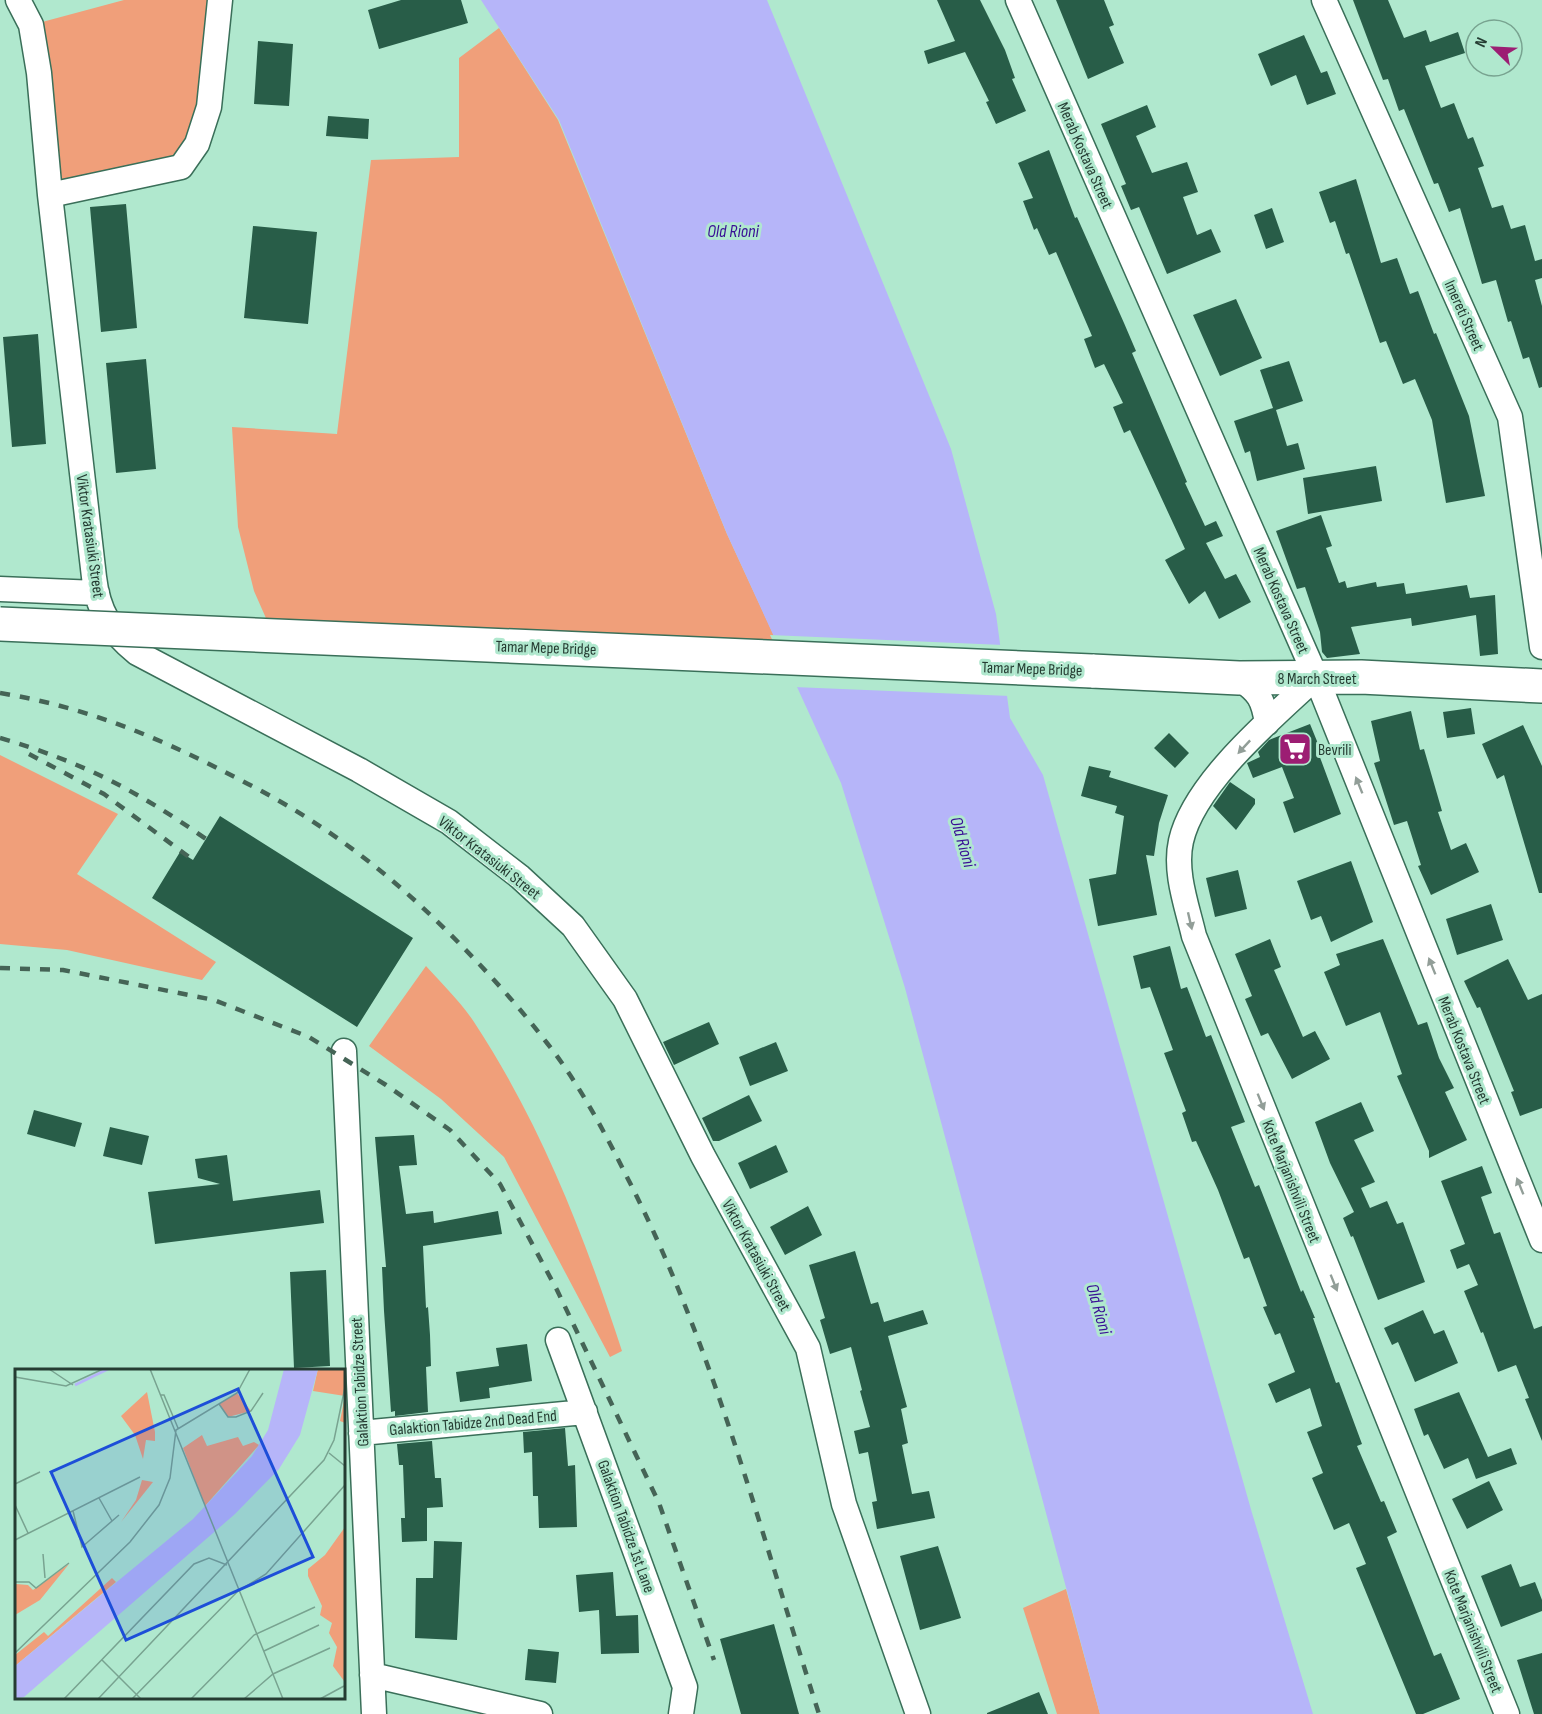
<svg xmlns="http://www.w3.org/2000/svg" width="1542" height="1714" font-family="'Sofia Sans Condensed',sans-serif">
<rect width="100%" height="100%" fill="#b0e8ce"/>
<!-- green -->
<path fill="#f09f7a" d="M124,0H220L209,107L181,167L50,195L31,25Z
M499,28L558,120L727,534L782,653L269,625L254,591L238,527L232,427L337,434L371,160L459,157V58Z
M0,755L118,814L77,874L216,962L202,980L67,950L0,944Z
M426,966C442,984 461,1002 474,1022C541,1124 584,1235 622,1351L610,1357L504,1157L441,1099L369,1046Z
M1066,1589L1100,1714H1057L1023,1608Z"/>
<!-- water -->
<path fill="#b6b5f9" d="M481,0H767L951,449L996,614L1010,718L1043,775L1252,1513L1313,1714H1100L905,988L841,783L727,534L559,120Z"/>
<!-- pier -->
<path fill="#b0e8ce" d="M770,635L1003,645L1010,696L794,687Z"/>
<!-- building -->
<path fill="#285d48" d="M401,0H461L468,23L379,49L368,10Z
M937,0H980L1005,50L1015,78L1012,79L1026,111L996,124L986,102L989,101L965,52L928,64L924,51L955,41Z
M1056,0H1104L1114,25L1109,27L1124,63L1088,79Z
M1353,0H1388L1404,38L1426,30L1430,42L1458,32L1465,53L1425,66L1441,108L1454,103L1468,139L1473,137L1484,166L1478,168L1492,208L1503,205L1511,229L1525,225L1535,261L1542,259V278L1535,280L1542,306V387L1539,388L1529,357L1523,359L1511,321L1508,322L1496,280L1482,284L1460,208L1449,212L1438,183L1434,184L1404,109L1399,111L1388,79L1383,80Z
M1304,35L1321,73L1327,71L1336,94L1307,105L1296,75L1271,86L1258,54Z
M258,41L293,44L289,106L254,104Z
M1147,105L1156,127L1136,136L1152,173L1187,162L1198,192L1183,197L1197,235L1211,229L1221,252L1167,274L1139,207L1131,210L1121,186L1126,184L1101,124Z
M328,116L369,119L368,139L326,136Z
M1049,150L1075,218L1077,217L1124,323L1136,351L1132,353L1187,482L1185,483L1205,526L1216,521L1223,536L1206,543L1225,579L1236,574L1251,602L1219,619L1205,591L1189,604L1165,560L1185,549L1130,430L1124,433L1113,407L1123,403L1104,364L1095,368L1084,339L1092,336L1056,252L1049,255L1037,228L1034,230L1023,201L1033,198L1018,163Z
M1356,179L1381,263L1397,258L1410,294L1418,291L1434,334L1436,333L1469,416L1485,496L1446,503L1432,420L1415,379L1403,384L1386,341L1380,343L1349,253L1346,254L1335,221L1330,223L1319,192Z
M126,204L137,328L101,332L90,207Z
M1272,208L1284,242L1266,249L1254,215Z
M253,226L317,232L308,324L244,318Z
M1236,299L1262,358L1220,376L1193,315Z
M38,334L46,444L12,447L3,337Z
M146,359L156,469L116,473L106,363Z
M1289,361L1303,401L1276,410L1287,446L1298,443L1305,469L1257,481L1250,451L1245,453L1234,421L1273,408L1260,370Z
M1376,466L1382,501L1308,514L1303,478Z
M1321,515L1332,546L1326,548L1339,583L1345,581L1347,588L1376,582L1377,587L1404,583L1406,594L1467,585L1470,598L1495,595L1498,654L1480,656L1476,615L1412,626L1411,618L1351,627L1360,654L1327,658L1322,652L1320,632L1305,587L1297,589L1276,531Z
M1471,708L1475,734L1447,738L1443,712Z
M1411,711L1420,750L1424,749L1442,811L1438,812L1451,850L1466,843L1479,872L1431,895L1418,866L1421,865L1407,821L1394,825L1374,763L1380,761L1371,721Z
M1310,724L1321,751L1318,752L1341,814L1294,833L1283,802L1294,798L1282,767L1253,778L1247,763L1260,757L1258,752L1269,740Z
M1523,725L1542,766V893H1539L1504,775L1497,779L1482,744Z
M1169,733L1189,753L1175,768L1154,748Z
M1089,766L1111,771L1109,777L1168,795L1159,823L1154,856L1146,855L1157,915L1098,926L1089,879L1116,874L1124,816L1115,813L1117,806L1081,796Z
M1230,782L1255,799V804L1236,830L1213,806Z
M220,816L413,938L357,1027L152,898L180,852L193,860Z
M1351,861L1373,922L1331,942L1321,916L1311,920L1297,881Z
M1238,870L1247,909L1215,917L1206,878Z
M1491,904L1503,940L1457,955L1446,919Z
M1270,939L1281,967L1274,970L1303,1037L1315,1031L1330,1059L1292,1079L1268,1033L1261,1036L1245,999L1252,996L1235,954Z
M1383,939L1418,1025L1427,1022L1439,1058L1454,1088L1445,1092L1467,1140L1429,1158V1151L1397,1076L1402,1074L1380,1012L1346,1026L1324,972L1340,965L1336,954Z
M1170,946L1181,989L1187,987L1206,1037L1211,1035L1245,1122L1231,1127L1255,1187L1259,1185L1301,1292L1303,1290L1315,1318H1313L1336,1383L1339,1382L1362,1444L1357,1446L1381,1502L1384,1501L1397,1532L1387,1537L1434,1656L1441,1653L1460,1699L1423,1714H1416L1356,1568L1366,1564L1349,1523L1334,1530L1312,1478L1323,1473L1307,1432L1322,1426L1310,1388L1276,1403L1268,1384L1295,1372L1280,1333L1275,1335L1263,1307L1267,1306L1249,1257L1244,1259L1218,1190L1196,1141L1192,1142L1182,1113L1186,1111L1164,1053L1173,1050L1150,987L1141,989L1133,956Z
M1508,959L1528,1000L1542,994V1108L1520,1116L1511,1092L1514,1091L1480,1007L1477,1008L1464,981Z
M709,1022L719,1044L674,1065L663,1042Z
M776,1042L788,1071L750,1086L739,1057Z
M749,1095L762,1121L719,1141H713L702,1118Z
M1361,1102L1374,1131L1354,1140L1375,1182L1361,1188L1370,1208L1387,1201L1397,1224L1403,1222L1425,1282L1378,1300L1353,1236L1351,1237L1343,1218L1354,1212L1330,1163L1315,1122Z
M34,1110L82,1123L75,1147L27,1134Z
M110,1127L149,1136L142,1165L103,1156Z
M414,1135L417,1165L399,1166L406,1214L433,1211L434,1223L498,1211L502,1234L423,1246L426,1308L428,1307L430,1335L431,1366L426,1367L428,1412L395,1416V1411L391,1412L384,1311L382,1267H386L375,1137Z
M776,1145L788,1172L750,1189L738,1163Z
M227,1155L233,1201L320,1190L324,1223L155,1244L148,1192L220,1184L198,1178L195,1159Z
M1482,1166L1492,1193L1481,1197L1494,1234L1500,1232L1534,1329L1542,1326V1441L1525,1399L1529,1398L1516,1365L1498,1372L1483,1332L1481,1333L1464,1291L1478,1285L1469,1264L1457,1269L1450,1250L1465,1244L1441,1181Z
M808,1206L822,1235L785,1255L770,1227Z
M855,1251L871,1304L878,1302L884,1322L923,1310L928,1324L888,1336L907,1407L901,1409L908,1443L902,1445L912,1494L929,1491L935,1518L877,1529L872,1502L877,1501L868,1452L859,1454L854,1431L870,1427L860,1391L862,1390L851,1347L830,1354L820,1320L825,1318L809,1265Z
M326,1270L330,1366L294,1368L290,1272Z
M1423,1310L1434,1334L1444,1330L1458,1363L1415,1382L1398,1342L1392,1345L1384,1328Z
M527,1344L532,1381L489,1388L490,1398L460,1402L456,1372L499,1366L496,1348Z
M1459,1392L1488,1457L1511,1448L1517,1464L1476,1479L1468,1458L1444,1469L1428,1434L1424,1436L1414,1409Z
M565,1428L568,1466L575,1465L577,1527L539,1528L538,1496H533L532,1452L524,1453L523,1432Z
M432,1441L435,1478H441L443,1507L427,1508V1541L402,1542L401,1518H405L403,1465H399L397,1444Z
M1489,1481L1503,1510L1467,1529L1452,1499Z
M434,1541L462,1542L457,1640L415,1638L416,1578H433Z
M938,1546L961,1618L920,1630L900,1556Z
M1511,1564L1520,1587L1535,1582L1542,1600V1611L1501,1627L1481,1576Z
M613,1572L616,1616L638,1615L639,1653L601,1654L599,1610L579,1612L576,1575Z
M774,1624L799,1714H741L720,1639Z
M528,1649L559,1652L556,1683L525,1680Z
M1542,1653V1714H1534L1517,1660Z
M1039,1692L1048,1714H987V1713Z"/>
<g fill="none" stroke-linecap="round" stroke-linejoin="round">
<!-- minor casing -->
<g stroke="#3a6f59" stroke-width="27">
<path id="minor" d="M18,0L31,25L39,73L50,195L94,577C98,612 111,632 137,653L359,770L449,822L520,877L573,926L625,999L703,1156L808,1348L844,1504L918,1714
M1018,0L1316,677L1542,1240
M1324,0L1510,417L1542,647
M50,195L181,167L197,144L209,107L220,0
M0,589L97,593
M1316,677C1273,717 1194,783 1181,841C1174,872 1187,906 1194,936L1507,1714
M1239,678C1259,693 1263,698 1267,723
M344,1051L374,1714
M558,1340L685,1687L681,1714
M361,1433L585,1412
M372,1675L540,1714"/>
</g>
<!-- highway casing -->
<g stroke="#3a6f59" stroke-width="36">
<path id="highway" d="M1092,671L1239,678L1361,677L1542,686"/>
</g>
<!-- minor -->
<use href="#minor" stroke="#fff" stroke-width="24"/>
<!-- highway -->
<use href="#highway" stroke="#fff" stroke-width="33"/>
<!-- rail -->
<path stroke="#456456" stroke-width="4.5" stroke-dasharray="10 10" stroke-linecap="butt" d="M0,693C92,708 167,741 248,784C324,823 389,873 449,933C484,968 517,1004 547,1043C580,1085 605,1133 629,1181C715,1350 761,1534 819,1714
M0,738C82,762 136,790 206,839
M29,754L104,794L193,860
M0,968L63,970L214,1000L309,1037L386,1085L450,1130L500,1184L557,1290L659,1503L714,1660"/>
<!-- highway-bridge casing -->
<g stroke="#3a6f59" stroke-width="36" stroke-linecap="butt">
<path id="highway-bridge" d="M0,624L1092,671"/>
</g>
<!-- highway-bridge -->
<use href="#highway-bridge" stroke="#fff" stroke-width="33"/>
</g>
<!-- one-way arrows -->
<defs><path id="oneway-solid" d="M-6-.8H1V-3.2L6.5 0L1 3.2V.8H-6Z" transform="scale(1.5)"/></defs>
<g fill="#929e98">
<use href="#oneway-solid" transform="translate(1244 747) rotate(133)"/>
<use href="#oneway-solid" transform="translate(1359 785) rotate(-112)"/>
<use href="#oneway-solid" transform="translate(1190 921) rotate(77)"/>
<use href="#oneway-solid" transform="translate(1432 966) rotate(-112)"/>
<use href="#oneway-solid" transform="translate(1261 1102) rotate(68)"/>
<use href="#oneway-solid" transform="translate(1520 1186) rotate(-112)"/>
<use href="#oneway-solid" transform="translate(1334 1283) rotate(68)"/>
</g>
<!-- icons -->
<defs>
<g id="supermarket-square" transform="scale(1.725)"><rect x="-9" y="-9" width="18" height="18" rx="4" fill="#9c1e73" stroke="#b0e8ce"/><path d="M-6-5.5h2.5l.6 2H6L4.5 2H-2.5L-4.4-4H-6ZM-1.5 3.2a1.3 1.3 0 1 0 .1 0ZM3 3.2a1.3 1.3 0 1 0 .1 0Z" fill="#fff"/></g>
</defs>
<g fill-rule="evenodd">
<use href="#supermarket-square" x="1295" y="749"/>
</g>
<g text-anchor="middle" stroke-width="6" stroke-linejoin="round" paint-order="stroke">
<!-- street labels -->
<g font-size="16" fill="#253c32" stroke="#b0e8ce">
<text transform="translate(1086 155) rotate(66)" y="6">Merab Kostava Street</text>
<text transform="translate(1465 315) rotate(66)" y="6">Imereti Street</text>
<text transform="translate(91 536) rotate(82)" y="6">Viktor Kratasiuki Street</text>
<text transform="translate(1282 600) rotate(66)" y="6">Merab Kostava Street</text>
<text transform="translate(546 647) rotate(2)" y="6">Tamar Mepe Bridge</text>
<text transform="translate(1032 668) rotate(2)" y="6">Tamar Mepe Bridge</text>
<text x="1317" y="684">8 March Street</text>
<text transform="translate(490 857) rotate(38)" y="6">Viktor Kratasiuki Street</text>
<text transform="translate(1465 1050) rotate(68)" y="6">Merab Kostava Street</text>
<text transform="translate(1292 1181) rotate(68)" y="6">Kote Marjanishvili Street</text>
<text transform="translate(757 1255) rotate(61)" y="6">Viktor Kratasiuki Street</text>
<text transform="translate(359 1382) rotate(-93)" y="6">Galaktion Tabidze Street</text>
<text transform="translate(473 1422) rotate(-5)" y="6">Galaktion Tabidze 2nd Dead End</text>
<text transform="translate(627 1526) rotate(70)" y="6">Galaktion Tabidze 1st Lane</text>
<text transform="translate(1474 1631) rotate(68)" y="6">Kote Marjanishvili Street</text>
</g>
<!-- poi labels -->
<g font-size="16" fill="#253c32" stroke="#b0e8ce" text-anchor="start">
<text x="1318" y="755">Bevrili</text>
</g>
<!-- water labels -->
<g font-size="18" font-style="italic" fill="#390f95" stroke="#b0e8ce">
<text x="733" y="237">Old Rioni</text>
<text transform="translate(963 842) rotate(74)" y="6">Old Rioni</text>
<text transform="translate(1099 1309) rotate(74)" y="6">Old Rioni</text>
</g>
</g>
<!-- overview -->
<g transform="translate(15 1369)">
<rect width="330" height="330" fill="#b0e8ce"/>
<path d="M303,0H330V54L325,52L330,27L298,22ZM132,23L140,63V72L131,71L128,90L120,66L106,47ZM222,24L236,42L213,48L204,35ZM187,66L192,77L223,68L228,77L239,73L244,76L190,137L168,79ZM127,111L138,113L106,153L121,131ZM330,158V312H329L318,297L322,278L314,264L317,254L305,246L307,237L293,207V200L310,186ZM54,195L25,231L0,246L1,215L13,216L18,221ZM97,209L101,213L0,297V286L29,263L33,267Z" fill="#f09f7a"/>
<path d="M269,0H303L285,66L264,100L220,145L9,328L0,330V297L178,150L237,87L253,61Z" fill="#b6b5f9"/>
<path fill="none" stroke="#b6b5f9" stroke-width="3" d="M60,16L93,0"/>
<path fill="none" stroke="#78a390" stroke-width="1.5" d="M34,0L58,16M135,0L268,330M0,8L51,17L88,0M145,26H149L163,59M204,35L213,48H221L236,42L248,24M314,84L330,97M0,115L25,103M84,129L97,152M0,136L13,164M58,142L67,178L104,146M0,171L125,108M28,185L30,209M0,213H14L21,219L54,194M249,282L304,256M0,284L115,173L144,136L155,109L161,61L222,24L235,0M87,291L126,330M49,330L179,195L194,189L212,196M83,330L309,91L319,71L330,18M117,330L223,222L251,205L330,116M176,330L239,266L300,238M229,330L258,305L315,279M305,330L329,317"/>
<path fill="#1d4ed8" fill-opacity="0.15" stroke="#1d4ed8" stroke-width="3" d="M223,20L298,188L111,271L36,103Z"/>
<rect width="330" height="330" fill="none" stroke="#253c32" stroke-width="3"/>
</g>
<!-- north arrow -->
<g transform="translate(1494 48) rotate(294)"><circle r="28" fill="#b0e8ce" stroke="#78a390" stroke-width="1.5"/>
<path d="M0-4.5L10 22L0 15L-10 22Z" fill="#9c1e73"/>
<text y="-9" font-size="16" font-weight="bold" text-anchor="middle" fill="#253c32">N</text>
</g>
</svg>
